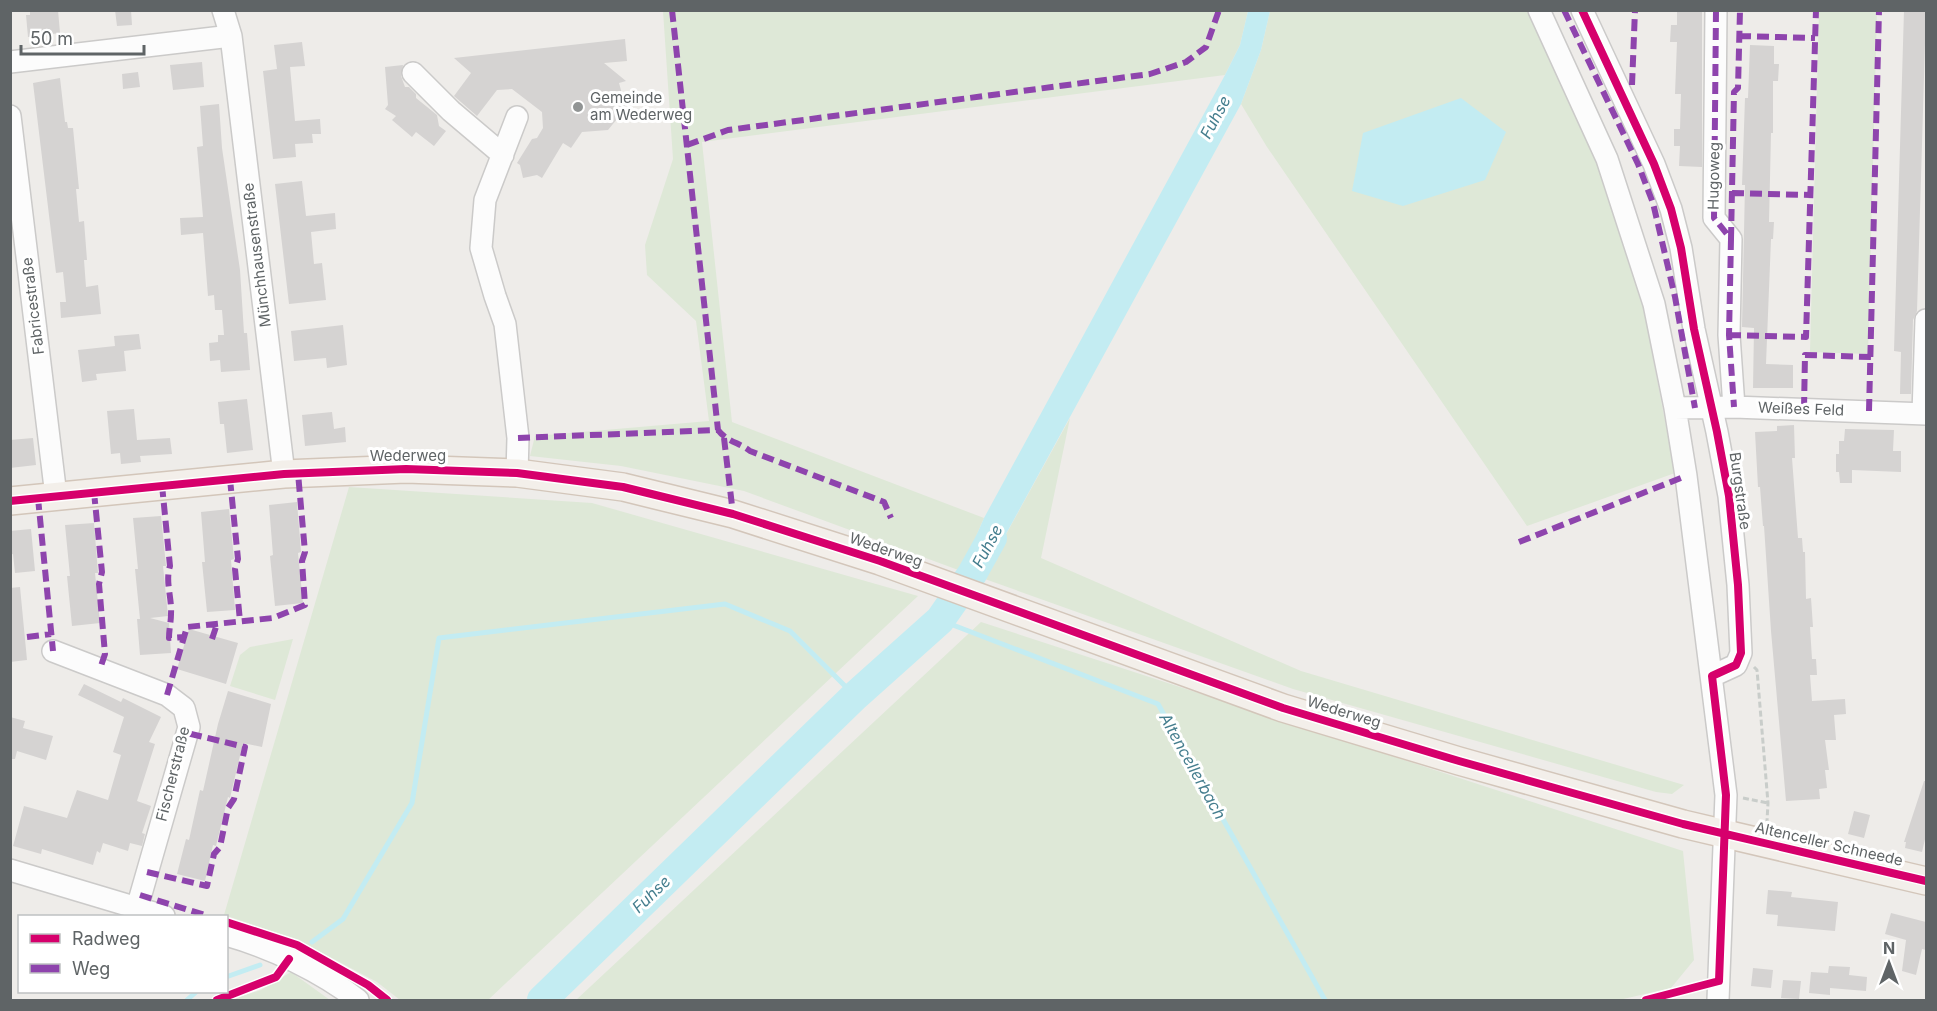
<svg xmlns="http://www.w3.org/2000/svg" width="1937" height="1011" font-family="Inter,sans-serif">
<rect width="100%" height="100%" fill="#eeece9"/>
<!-- green -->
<path fill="#dee8d7" d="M663,11H1248L1240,45L1225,75L702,142L732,422L984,518L961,571L744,491L621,466L530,456L535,436L709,421L696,321L647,275L645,245L673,159Z
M1270,11H1529L1597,164L1643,306L1675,473L1527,526L1267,147L1241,104L1261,50Z
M1819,11H1877L1868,354L1810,352Z
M1070,418L1041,558L1301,671L1684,785L1672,794L1656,792L1293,689L982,578Z
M349,487L592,503L918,596L488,1000H400L377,982L298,940L224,915Z
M981,622L1683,851L1694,960L1671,988L1619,1000H576Z
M293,639L275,700L230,686L240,655L250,647Z
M291,972L330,1000H229L261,990Z"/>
<!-- water -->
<path fill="#c3ecf2" d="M1248,11H1270L1261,50L1241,104L982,578L961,571L984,518L1225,75L1240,45Z
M1461,98L1506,132L1485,180L1403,206L1352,191L1363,133Z"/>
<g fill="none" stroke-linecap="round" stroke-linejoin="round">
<!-- stream -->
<path stroke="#c3ecf2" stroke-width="5" d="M940,620L1158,704L1325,1000
M312,942L343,919L412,803L439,638L725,604L790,631L855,696
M226,977L260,965
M187,1000L196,992"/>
<!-- river -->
<path stroke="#c3ecf2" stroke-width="30" d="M542,1000L855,696L940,620L972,574L992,538"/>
</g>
<!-- building -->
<path fill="#d5d3d2" d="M38,10H58L60,33L28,37L26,15H30V11Z
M115,10H131L132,25L117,26Z
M1677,10H1702V167L1679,166L1680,146H1674V129H1680L1681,94H1675L1677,42H1670L1671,25H1677Z
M1904,10H1926L1917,311L1913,320L1911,394H1900L1901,352L1894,351Z
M625,39L627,61L604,63L626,81L619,83L626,108L608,130L582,132L571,148L563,143L542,178L537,175L523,178L520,165L517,163L532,139L537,138L543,128L542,112L512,89L497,90L477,116L454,96L471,73L454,58Z
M302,42L305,66L290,67L295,121L320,119L321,134H312L313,143L295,144L296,157L273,159L263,71L277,69L274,45Z
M1750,45L1774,46V64H1779L1778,81H1773V133H1771L1769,222H1774L1773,239H1771L1766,364L1793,365V388H1753L1754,328L1742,327L1745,185H1742L1743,157L1745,98H1748Z
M202,62L204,87L173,90L170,65Z
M403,65L401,76L405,87H409L416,94V98L437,115L439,126L446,131L434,146L416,132L412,137L392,120L396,116L385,109L388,105L385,67Z
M138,72L140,87L123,89L122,74Z
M60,78L65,122H67L68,128H73L79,189H76L79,222L84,221L87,260H84L86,287L98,285L101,314L61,318L60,302H66L63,272L56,273L33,83Z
M219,104L222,148L240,270L244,333H247L250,370L221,372L220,360L210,361L209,343L218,342V335H224L222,310H215L214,295L208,296L203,233L181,235L180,218L203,217L197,147L203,146L200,106Z
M302,181L306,216L335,213L336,229L311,232L314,264L322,263L326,300L289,304L275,184Z
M343,325L347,365L327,368L326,358L294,361L291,331Z
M139,334L141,349L124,351L126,371L96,374L97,380L82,382L78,350L115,346L114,336Z
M247,399L253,450L227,453L224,424H220L218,402Z
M134,409L137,440L170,438L172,454L140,456L141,462L121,464L120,453L111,454L107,411Z
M332,412L334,429L345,427L346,442L305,446L302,415Z
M1794,425L1795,458H1792L1798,538H1802L1803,552H1805L1806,599L1811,598L1813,627H1810L1812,659H1816L1817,675H1810L1812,701L1845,699L1846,714L1834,715L1836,740H1825L1829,770H1825L1827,788L1819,789L1820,799L1786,801L1771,631L1764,526H1763L1760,487H1758L1755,432L1777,431V426Z
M1845,429L1894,430L1893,451H1901V472L1852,470V483H1840L1839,472H1836V454H1839V441H1844Z
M33,438L36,465L10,468V440Z
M297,502L301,552L298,553L303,603L275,606L270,556L273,555L269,505Z
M229,509L234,559L231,560L235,610L207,612L202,562H205L201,512Z
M161,516L166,566H163L168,616L150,618L169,623L171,653L140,655L137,619H140L135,569H138L133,518Z
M94,523L98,573H95L100,623L72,626L67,576H70L65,525Z
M31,529L35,571L15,573L13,554L10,555V531Z
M20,587L27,660L10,662V588Z
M189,629L238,643L226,684L177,669Z
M84,684L121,702L123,698L161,717L149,742L155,744L137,801L151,806L142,833L145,834L142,846L130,843L128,851L103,843L100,853L97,851L93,865L42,849L41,854L13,846L24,806L67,818L77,790L108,800L121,755L113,752L124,717L78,695Z
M228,691L271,704L262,747L243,743L230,798L228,797L216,846L213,845L205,881L177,874L186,839L189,840L200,790L203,791L218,724Z
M10,717L25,721L23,728L53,736L46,760L17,751L15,759H10Z
M1924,781H1926V835L1922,852L1905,848L1906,842H1904Z
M1854,811L1870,815L1864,838L1848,834Z
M1768,890L1792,892L1791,897L1838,902L1835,931L1777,926L1778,915L1766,914Z
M1891,913L1926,922V950L1922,949L1916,975L1902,971L1906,940L1885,934Z
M1829,966L1850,967L1849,975L1867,977L1866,991L1830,988V995L1809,993L1811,972L1828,973Z
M1753,968L1773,970L1771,988L1751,986Z
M1783,980L1801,981L1799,999L1781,998Z"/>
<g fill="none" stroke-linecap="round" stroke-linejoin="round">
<!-- minor casing -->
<g stroke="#cbcac9" stroke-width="24">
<path id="minor" d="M223,10L231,36
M1539,10L1607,159L1654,304L1675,408L1686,476L1726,795L1718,1000
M1582,10L1654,164L1671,209L1681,248L1694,329L1717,432L1729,496L1738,585L1741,653L1736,665L1712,676
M1716,10L1714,218L1731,239L1729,335L1734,407
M10,62L231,36L284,474
M413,73L451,111L503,155
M10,116L56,496
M1675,408L1734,407L1926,414
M1923,414L1926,320
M517,473L518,438L505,324L495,296L481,248L485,200L517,117
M53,651L167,695L184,708L189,727L137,908
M10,870L164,916
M226,935C272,948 320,971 358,1000"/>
</g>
<!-- major casing -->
<g stroke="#d3c6ba" stroke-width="30">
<path id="major" d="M10,501L284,474L406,469L517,473L623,487L733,514L880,561L1283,708L1459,761L1683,824L1926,881"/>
</g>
<!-- path -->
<path stroke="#c9cdca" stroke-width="3" stroke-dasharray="6 3" stroke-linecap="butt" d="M1754,667L1757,670L1768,803L1767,821
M1743,798L1768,803"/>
<!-- minor -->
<use href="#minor" stroke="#fcfcfc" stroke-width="21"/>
<!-- major -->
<use href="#major" stroke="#f3efea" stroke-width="27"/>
<!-- quiet -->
<path stroke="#8e44ad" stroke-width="6" stroke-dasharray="12 6" stroke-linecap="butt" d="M672,10L718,430
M1564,10L1638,164L1653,203L1675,297L1695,408
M1716,10L1714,218L1731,239L1729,335L1734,407
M1739,36L1815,38
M1632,85L1635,10
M687,145L728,130L1150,74L1186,62L1206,47L1219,10
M1732,193L1810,195
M1731,239L1734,92L1738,88L1740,10
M1729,335L1806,337L1816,10
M1804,409L1805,355L1871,357
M1869,411L1879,10
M518,438L718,430C726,441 740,443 750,451L884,502L891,518
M724,438L733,514
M230,479L238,559L235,569L240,621
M162,485L170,566C165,582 172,597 171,614C171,622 169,629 169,638L184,637
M94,492L102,572L99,584L105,654L100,669
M38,498L53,651
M1519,542L1686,476
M27,637L51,634
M212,639L217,624
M167,695L187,627L273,618L305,605L302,561L305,552L298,473
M147,872L207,886L214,854L220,847L228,808L234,799L245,747L187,733
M140,895L208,916"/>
<!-- cycleway casing -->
<g stroke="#fff" stroke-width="11">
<path id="cycleway" d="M1582,10L1654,164L1671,209L1681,248L1694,329L1717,432L1729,496L1738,585L1741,653L1736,665L1712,676L1726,795L1719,981L1646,1000
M10,501L284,474L406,469L517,473L623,487L733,514L880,561L1283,708L1459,761L1683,824L1926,881
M226,922L297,945L368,985L387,1000
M217,1000L276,977L289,959"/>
</g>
<!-- cycleway -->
<use href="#cycleway" stroke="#d6006c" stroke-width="8"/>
</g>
<!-- markers -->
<circle fill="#919494" stroke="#fff" stroke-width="2" cx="578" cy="107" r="6"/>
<g text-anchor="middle" stroke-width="6" stroke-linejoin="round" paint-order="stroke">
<!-- poi labels -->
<g font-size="15" fill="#5f6466" stroke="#fff" text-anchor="start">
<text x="590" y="103">Gemeinde<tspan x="590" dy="17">am Wederweg</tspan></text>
</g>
<!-- street labels -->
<g font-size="15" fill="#5f6466" stroke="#fff">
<text transform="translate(1714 176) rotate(-89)" y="5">Hugoweg</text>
<text transform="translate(257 255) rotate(-97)" y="5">Münchhausenstraße</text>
<text transform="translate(33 306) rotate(-97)" y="5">Fabricestraße</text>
<text transform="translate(1801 409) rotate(2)" y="5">Weißes Feld</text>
<text x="408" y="461">Wederweg</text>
<text transform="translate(1740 491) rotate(82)" y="5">Burgstraße</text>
<text transform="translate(886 550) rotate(19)" y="5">Wederweg</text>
<text transform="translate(1344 712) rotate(17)" y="5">Wederweg</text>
<text transform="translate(173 774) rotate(-76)" y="5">Fischerstraße</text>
<text transform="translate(1829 844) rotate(13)" y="5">Altenceller Schneede</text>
</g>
<!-- water labels -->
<g font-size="16" font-style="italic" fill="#457e8e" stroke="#fff">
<text transform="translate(1215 117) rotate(-62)" y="6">Fuhse</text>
<text transform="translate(987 546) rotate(-62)" y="6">Fuhse</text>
<text transform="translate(1193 766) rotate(61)" y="6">Altencellerbach</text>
<text transform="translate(651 894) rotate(-44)" y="6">Fuhse</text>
</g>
</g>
<!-- border -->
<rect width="1937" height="1011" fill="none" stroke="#5f6466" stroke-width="24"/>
<!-- legend -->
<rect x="18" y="915" width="210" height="78" fill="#ffffff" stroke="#bfc1c2" stroke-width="1.5"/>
<rect x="30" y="934" width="30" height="9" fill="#d6006c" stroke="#bfc1c2" stroke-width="1.5"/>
<text x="72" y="945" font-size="18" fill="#5f6466">Radweg</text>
<rect x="30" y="964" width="30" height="9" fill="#8e44ad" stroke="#bfc1c2" stroke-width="1.5"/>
<text x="72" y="975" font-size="18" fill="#5f6466">Weg</text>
<!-- north arrow -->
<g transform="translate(1889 963)" stroke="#ffffff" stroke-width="4.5" paint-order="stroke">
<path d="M0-4.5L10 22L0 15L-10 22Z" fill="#5f6466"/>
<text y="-9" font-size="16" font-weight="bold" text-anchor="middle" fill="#5f6466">N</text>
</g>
<!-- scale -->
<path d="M21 45v9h123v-9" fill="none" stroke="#5f6466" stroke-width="3"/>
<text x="30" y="45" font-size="18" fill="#5f6466" stroke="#ffffff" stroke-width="4.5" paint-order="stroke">50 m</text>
</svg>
